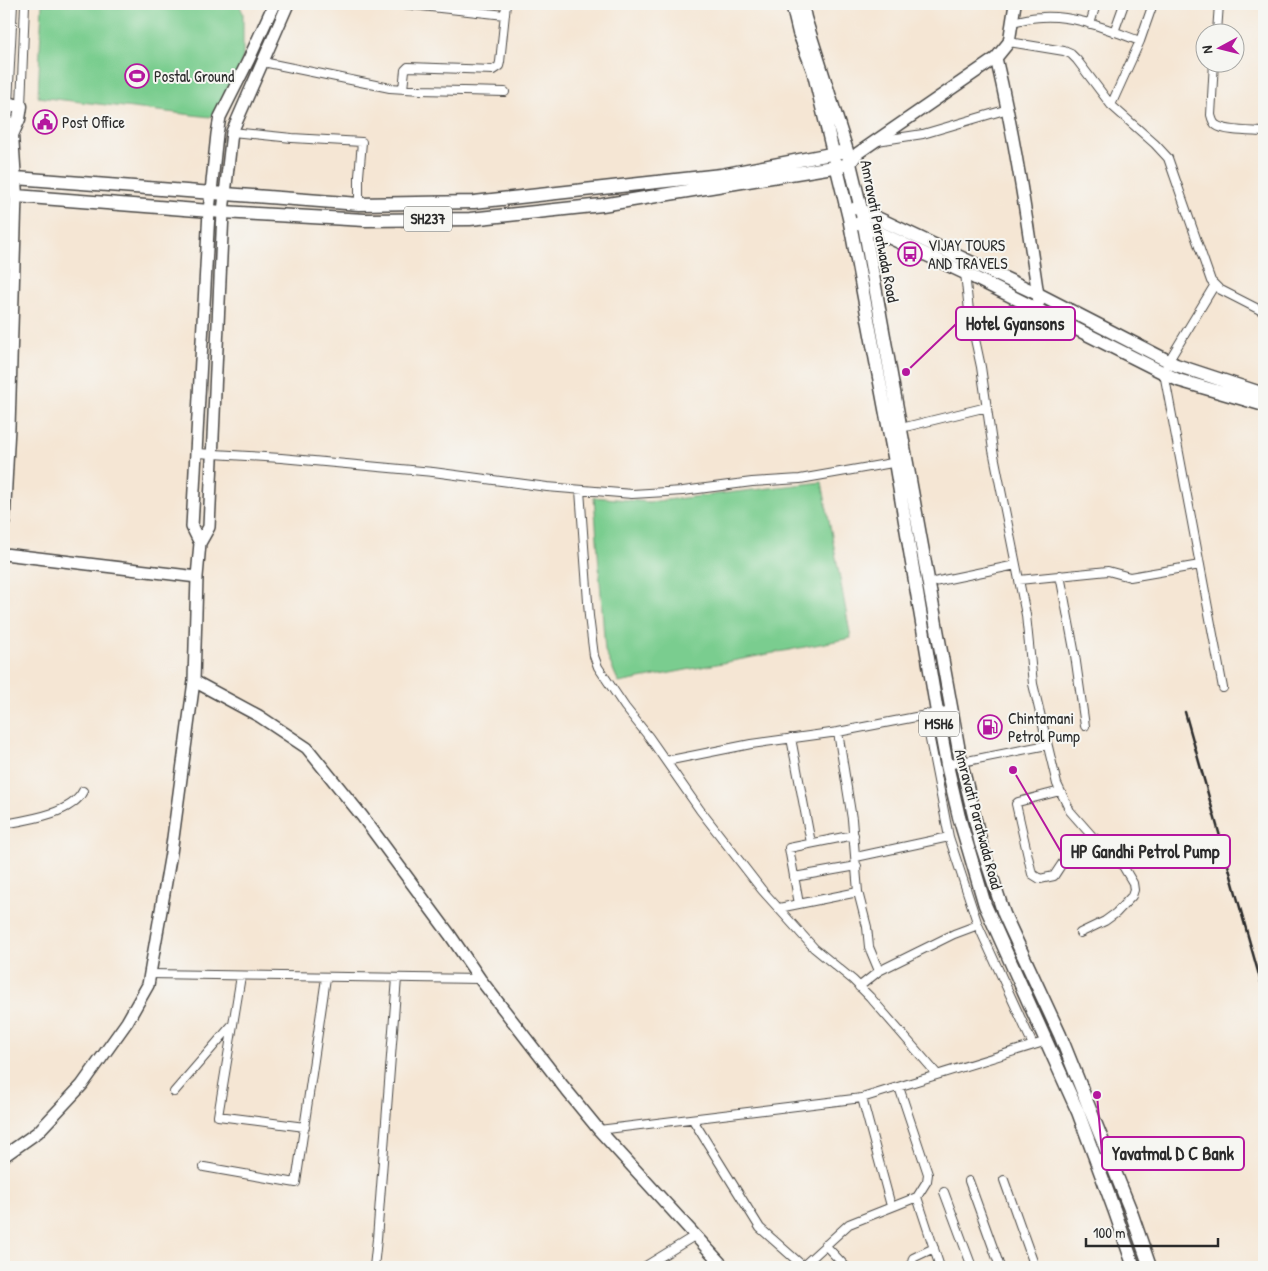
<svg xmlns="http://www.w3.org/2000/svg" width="1268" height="1271" font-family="'Patrick Hand',sans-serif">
<rect width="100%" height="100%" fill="#f6f6f2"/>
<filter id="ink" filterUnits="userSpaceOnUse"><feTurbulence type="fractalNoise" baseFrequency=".02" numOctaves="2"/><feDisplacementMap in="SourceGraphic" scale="10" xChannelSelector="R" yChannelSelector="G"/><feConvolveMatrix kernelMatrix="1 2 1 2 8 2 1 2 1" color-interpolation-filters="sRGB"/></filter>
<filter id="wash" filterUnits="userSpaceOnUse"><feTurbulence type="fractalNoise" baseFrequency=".0096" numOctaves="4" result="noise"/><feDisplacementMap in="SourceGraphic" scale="20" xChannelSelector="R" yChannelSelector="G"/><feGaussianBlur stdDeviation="1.12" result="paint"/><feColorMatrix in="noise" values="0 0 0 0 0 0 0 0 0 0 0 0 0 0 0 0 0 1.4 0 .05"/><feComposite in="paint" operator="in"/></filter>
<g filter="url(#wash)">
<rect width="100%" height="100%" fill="#f5e6d4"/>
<!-- green -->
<path fill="#7acd8f" stroke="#527c5d" d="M42,4H239L243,13V57L230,96L210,117L38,97Z
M822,482L851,638L619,683L605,651L594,497L649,502Z"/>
</g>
<g filter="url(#ink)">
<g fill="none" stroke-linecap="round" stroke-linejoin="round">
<!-- street casing -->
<g stroke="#494744" stroke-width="10">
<path id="street" d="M403,4L505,15
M1012,22C1022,20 1032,17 1042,17C1076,15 1109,30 1140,41
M1090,24L1096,4
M1114,32L1124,4
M1217,32L1219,4
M1009,42L1064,51L1071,54L1077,60L1111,105L1155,144L1168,158L1211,281L1219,289L1264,312
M263,62L390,88L421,90L505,92
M1214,62L1211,115C1212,119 1213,123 1216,125C1225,132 1253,131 1264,132
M403,89L405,70L408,67L493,70L499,66L500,62L506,4
M8,104L13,4
M1111,105L1140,41L1153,4
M21,106L25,4
M232,132L292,138L362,142L359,176V204
M877,141L923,134L1008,109
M965,273L969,311L981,367L993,450L1026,615L1033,684L1057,784L1070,811L1092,836L1108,848L1120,861L1133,883L1134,890L1132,896L1116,913L1105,921L1080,933
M1214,286L1168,362L1164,373L1223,688
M897,429L987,407
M197,453L281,458L433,472L547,487L632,494L683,491L752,482L800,479L898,462
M580,490L589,616L594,656L598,667L625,707L649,737L700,810L762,890L814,948L853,980L870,997L937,1074
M1060,575L1075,655L1085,726
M1019,580L1108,571L1130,577L1200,565
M929,583L1016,565
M925,714L949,837L978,925L1033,1045
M838,732L852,819L858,892L867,927L869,947L879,971
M791,738L811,843
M666,761L751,744L838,732L952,710
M947,765L1047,745
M1060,791L1018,802L1016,804L1032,874L1040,879L1054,876C1067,856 1070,849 1092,836
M4,824C27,820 72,814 83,791
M856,857L949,837
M794,877L857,866
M799,904L789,848L854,835
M779,908L858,892
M150,974L480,979
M241,976L218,1116L305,1127
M859,987L879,971L954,934L978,925
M174,1092L231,1026
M862,1098L891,1206
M693,1120L760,1228L804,1267
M599,1130L862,1098L1047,1041
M204,1167L296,1183L326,978
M1004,1180L1035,1267
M969,1181L1000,1267
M944,1192L972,1267
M917,1197L940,1267
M825,1245L846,1267
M374,1267L377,1239L397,978
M644,1267L696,1235
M802,1267L849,1224L917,1197L927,1181L928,1174L899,1087
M911,1267L913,1258L934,1248"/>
</g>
<!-- secondary casing -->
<g stroke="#494744" stroke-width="14">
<path id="secondary" d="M288,4L232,132L223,212L209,527L200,543L197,577L194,681L259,716L307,748L362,816L450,935L480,979L563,1086L599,1130L724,1267
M996,58C1015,138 1027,220 1039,302
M850,164L858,153L996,58L1009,42L1015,4
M4,522L9,427L16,196
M200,543L192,527L209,211L217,134L220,117L249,59L274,4
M4,554L197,577
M4,1156L38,1132L82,1085L127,1022L148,985L171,853L194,681"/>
</g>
<!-- primary casing -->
<g stroke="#494744" stroke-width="15">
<path id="primary" d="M792,4L799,33L813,70L849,218L895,462L937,712L947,765L959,817L985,905L1078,1112L1115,1212L1134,1267
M802,4L805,18L847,151L861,209L961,762L981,844L1004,914L1060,1035L1130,1209L1150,1267
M4,103L21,106L19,119L12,135
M8,104L6,117L12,135L16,196L223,212L365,220L470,219L602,205L845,165
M16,178L359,204L474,202L721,175L841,152
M856,208L1038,294L1176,365L1264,394
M859,223L965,273L1178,380L1264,405"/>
</g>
<!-- street -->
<use href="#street" stroke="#fff" stroke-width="8"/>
<!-- secondary -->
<use href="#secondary" stroke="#fff" stroke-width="11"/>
<!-- primary -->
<use href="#primary" stroke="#fff" stroke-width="12"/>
<!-- rail -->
<path stroke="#2b2b2b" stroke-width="2.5" d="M1185,712L1264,993"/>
</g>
</g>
<!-- icons -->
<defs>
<g id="stadium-ring" transform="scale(1.25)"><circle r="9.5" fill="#f6f6f2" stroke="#b5179e" stroke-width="1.5"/><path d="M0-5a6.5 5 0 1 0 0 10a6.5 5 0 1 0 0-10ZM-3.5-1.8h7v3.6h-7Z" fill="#b5179e"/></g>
<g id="civic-ring" transform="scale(1.25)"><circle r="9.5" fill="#f6f6f2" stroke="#b5179e" stroke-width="1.5"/><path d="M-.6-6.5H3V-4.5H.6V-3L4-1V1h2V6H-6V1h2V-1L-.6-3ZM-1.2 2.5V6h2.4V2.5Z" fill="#b5179e"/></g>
<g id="bus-ring" transform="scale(1.25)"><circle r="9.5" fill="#f6f6f2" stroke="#b5179e" stroke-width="1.5"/><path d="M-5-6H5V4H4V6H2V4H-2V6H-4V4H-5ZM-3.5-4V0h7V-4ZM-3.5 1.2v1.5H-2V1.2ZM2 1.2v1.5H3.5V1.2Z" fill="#b5179e"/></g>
<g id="fuel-ring" transform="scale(1.25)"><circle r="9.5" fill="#f6f6f2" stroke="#b5179e" stroke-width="1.5"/><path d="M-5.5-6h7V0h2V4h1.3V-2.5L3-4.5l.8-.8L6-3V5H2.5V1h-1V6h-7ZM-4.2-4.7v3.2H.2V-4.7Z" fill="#b5179e"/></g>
</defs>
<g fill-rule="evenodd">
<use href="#stadium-ring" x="137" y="76"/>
<use href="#civic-ring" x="45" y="122"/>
<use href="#bus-ring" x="910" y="254"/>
<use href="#fuel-ring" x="990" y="727"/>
</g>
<g text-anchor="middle" stroke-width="4" stroke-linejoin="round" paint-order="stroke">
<!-- shield labels -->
<g fill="#f6f6f2" stroke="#686867" stroke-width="1">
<rect x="404" y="206.5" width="48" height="25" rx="4"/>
<rect x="919" y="711.5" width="40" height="25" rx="4"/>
</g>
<g font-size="15" font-weight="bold" fill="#2b2b2b">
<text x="428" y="224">SH237</text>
<text x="939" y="729">MSH6</text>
</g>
<!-- poi labels -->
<g font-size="16" fill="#2b2b2b" stroke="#f6f6f2" text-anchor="start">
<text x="154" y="82">Postal Ground</text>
<text x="62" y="128">Post Office</text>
<text x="928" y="251">VIJAY TOURS<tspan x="928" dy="18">AND TRAVELS</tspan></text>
<text x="1008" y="724">Chintamani<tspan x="1008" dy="18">Petrol Pump</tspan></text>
</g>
<!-- street labels -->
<g font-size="16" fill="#2b2b2b" stroke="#f6f6f2">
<text transform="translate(880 231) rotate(79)" y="6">Amravati Paratwada Road</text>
<text transform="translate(979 819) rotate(75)" y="6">Amravati Paratwada Road</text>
</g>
</g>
<!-- callouts -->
<path fill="none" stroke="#b5179e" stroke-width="2" d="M906 372L956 324M1013 770L1061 852M1097 1095L1102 1154"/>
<g fill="#b5179e" stroke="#f6f6f2" stroke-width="2">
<circle cx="906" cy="372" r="5"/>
<circle cx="1013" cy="770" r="5"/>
<circle cx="1097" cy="1095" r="5"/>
</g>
<g fill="#f6f6f2" stroke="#b5179e" stroke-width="2">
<rect x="956" y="307" width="119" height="33" rx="5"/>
<rect x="1061" y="835" width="169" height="33" rx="5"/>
<rect x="1102" y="1137" width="142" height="33" rx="5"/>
</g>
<g font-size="18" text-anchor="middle" font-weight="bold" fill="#2b2b2b">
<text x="1015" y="330">Hotel Gyansons</text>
<text x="1145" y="858">HP Gandhi Petrol Pump</text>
<text x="1173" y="1160">Yavatmal D C Bank</text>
</g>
<!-- margin -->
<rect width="1268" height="1271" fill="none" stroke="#f6f6f2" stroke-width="20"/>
<!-- north arrow -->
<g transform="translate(1220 48) rotate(263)"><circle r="24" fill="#f6f6f2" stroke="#a5a5a2"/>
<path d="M0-4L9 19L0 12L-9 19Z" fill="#b5179e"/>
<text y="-8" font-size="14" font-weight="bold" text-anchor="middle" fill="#2b2b2b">N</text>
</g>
<!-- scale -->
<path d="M1086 1238v8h132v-8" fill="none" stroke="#2b2b2b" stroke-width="2.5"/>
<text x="1093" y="1238" font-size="15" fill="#2b2b2b" stroke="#f6f6f2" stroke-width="4" paint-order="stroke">100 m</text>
</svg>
